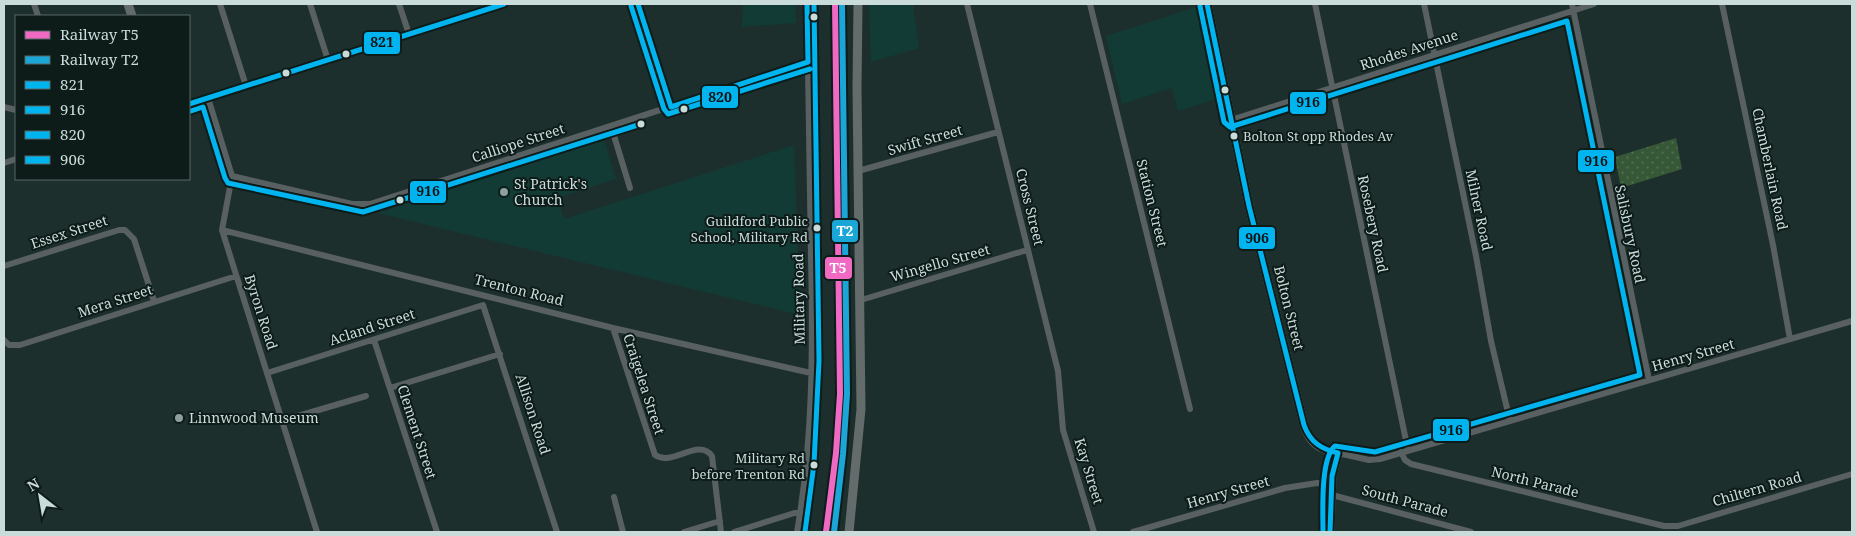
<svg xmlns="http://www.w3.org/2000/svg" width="1856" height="536" font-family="'Noto Serif',serif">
<defs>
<pattern id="grass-dots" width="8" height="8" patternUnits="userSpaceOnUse" patternTransform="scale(1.25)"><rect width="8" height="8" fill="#375837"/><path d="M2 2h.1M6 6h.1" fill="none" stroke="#536f53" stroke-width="1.8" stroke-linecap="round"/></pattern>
</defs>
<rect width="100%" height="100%" fill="#1d2f2c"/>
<!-- built -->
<path fill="#123b36" d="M743,4H795L796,23L742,27Z
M869,4H913L919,48L871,62Z
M1196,7L1198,9L1216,99L1178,111L1172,88L1122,104L1106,36Z
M604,140L616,179L558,198L564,219L794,145L800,315L378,213Z"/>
<!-- grass -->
<path fill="url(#grass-dots)" d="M1676,138L1682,169L1621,188L1615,157Z"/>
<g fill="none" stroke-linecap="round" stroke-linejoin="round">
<!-- street -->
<path stroke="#596061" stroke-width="6" d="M34,4L38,16
M220,4L246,86
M310,4L328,60
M399,4L409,34
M638,4L671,107
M967,4L1058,371L1063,430L1094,532
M1090,4L1190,409
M1315,4L1408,450
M1424,4L1476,256L1491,341L1510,421
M1572,4L1649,380
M1722,4L1773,245L1790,339
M208,98L232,176L222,230L317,532
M189,104L504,4
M4,107L16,110
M1231,120L1594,4
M611,126L630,188
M4,163L16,159
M858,171L998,132
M232,176L352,204H370L808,62
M222,230L613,328L811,373
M4,266L119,230H125L134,239L154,301
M861,300L1027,250
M483,305L557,532
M613,328L655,455C673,467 698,437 712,456L721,532
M4,340L9,345H20L236,276
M374,340L437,532
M267,373L483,305
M390,388L500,354
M281,421L366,396
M1401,452L1405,460L1411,464L1664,526H1678L1852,474
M1338,453L1369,460L1380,459L1852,321
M1332,495L1471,532
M614,497L623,532
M684,532L720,521
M734,532L801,511
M797,532C813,441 813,349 811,257C810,173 808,88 807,4
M1133,532L1285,488L1317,483L1332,485"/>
<!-- secondary -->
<path stroke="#636b6b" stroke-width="9" d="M128,4L132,16
M1207,4L1249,206L1304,425C1310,444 1320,449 1338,453L1332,476L1330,532
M849,532L861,409L857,88L858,4"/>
<!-- bus-1 casing -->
<g stroke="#0d1b19" stroke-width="9">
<path id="bus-1" d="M638,4L671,107
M807,4L808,62
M189,104L504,4
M671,107L808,62"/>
</g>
<!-- bus-2 casing -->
<g stroke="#0d1b19" stroke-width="9">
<path id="bus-2" d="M1200,6L1224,122L1230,127L1567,21L1640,375L1375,452L1335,446C1320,458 1323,513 1323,532
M191,111L203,107L225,178L228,183L363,212L641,124"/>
</g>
<!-- bus-3 casing -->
<g stroke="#0d1b19" stroke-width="9">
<path id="bus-3" d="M631,6L664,109L668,114L810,69
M805,532L814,464L819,361L814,4"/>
</g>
<!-- bus-4 casing -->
<g stroke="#0d1b19" stroke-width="9">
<path id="bus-4" d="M1207,4L1249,206L1304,425C1310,442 1321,449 1338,453
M1330,532L1332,476L1338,453"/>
</g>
<!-- bus-1 -->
<use href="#bus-1" stroke="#00b5ef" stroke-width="5"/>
<!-- bus-2 -->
<use href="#bus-2" stroke="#00b5ef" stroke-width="5"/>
<!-- bus-3 -->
<use href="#bus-3" stroke="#00b5ef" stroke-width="5"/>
<!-- bus-4 -->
<use href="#bus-4" stroke="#00b5ef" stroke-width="5"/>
<!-- rail-1 casing -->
<g stroke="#0d1b19" stroke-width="10">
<path id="rail-1" d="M826,532L836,453L840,394L835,4"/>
</g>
<!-- rail-2 casing -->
<g stroke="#0d1b19" stroke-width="10">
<path id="rail-2" d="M834,532L843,454L847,394L842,4"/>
</g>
<!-- rail-1 -->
<use href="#rail-1" stroke="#f069c3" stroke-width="6"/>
<!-- rail-2 -->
<use href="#rail-2" stroke="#1aa6d7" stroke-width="6"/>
</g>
<!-- markers -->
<g fill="#cadcd9" stroke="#0d1b19" stroke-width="2">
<circle cx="814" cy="17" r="4.5"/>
<circle cx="346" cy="54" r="4.5"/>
<circle cx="286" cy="73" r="4.5"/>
<circle cx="1225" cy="90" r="4.5"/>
<circle cx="684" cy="109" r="4.5"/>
<circle cx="641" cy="124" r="4.5"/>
<circle cx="1234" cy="136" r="4.5"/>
<circle cx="400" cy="200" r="4.5"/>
<circle cx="817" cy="228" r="4.5"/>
<circle cx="814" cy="465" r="4.5"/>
</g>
<g fill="#8d9f9c" stroke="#0d1b19" stroke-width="2">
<circle cx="504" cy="192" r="5"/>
<circle cx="179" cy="418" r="5"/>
</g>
<g text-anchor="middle" stroke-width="4" stroke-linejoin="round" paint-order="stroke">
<!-- bus labels -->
<g font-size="13" fill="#cadcd9" stroke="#0d1b19" text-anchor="end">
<text x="1243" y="141" text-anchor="start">Bolton St opp Rhodes Av</text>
<text x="808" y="226">Guildford Public<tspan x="808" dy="16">School, Military Rd</tspan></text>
<text x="805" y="463">Military Rd<tspan x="805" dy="16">before Trenton Rd</tspan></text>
</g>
<!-- street labels -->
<g font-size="14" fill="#cadcd9" stroke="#0d1b19">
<text transform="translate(1409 50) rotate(-18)" y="5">Rhodes Avenue</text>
<text transform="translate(925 140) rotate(-16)" y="5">Swift Street</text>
<text transform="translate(518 143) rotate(-18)" y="5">Calliope Street</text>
<text transform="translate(1770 169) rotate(78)" y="5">Chamberlain Road</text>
<text transform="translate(1152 203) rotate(76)" y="5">Station Street</text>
<text transform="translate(1030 207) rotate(76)" y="5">Cross Street</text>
<text transform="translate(1479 210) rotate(78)" y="5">Milner Road</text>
<text transform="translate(1373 224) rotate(78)" y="5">Rosebery Road</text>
<text transform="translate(69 232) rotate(-18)" y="5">Essex Street</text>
<text transform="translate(1630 234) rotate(78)" y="5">Salisbury Road</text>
<text transform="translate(940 263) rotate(-16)" y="5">Wingello Street</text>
<text transform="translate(519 290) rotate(14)" y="5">Trenton Road</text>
<text transform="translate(799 299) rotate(-91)" y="5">Military Road</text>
<text transform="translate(115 301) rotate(-18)" y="5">Mera Street</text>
<text transform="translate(1289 308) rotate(76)" y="5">Bolton Street</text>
<text transform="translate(261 312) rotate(72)" y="5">Byron Road</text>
<text transform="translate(372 327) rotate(-18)" y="5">Acland Street</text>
<text transform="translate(1693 355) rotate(-16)" y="5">Henry Street</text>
<text transform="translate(644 384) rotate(72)" y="5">Craigelea Street</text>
<text transform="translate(533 414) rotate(72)" y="5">Allison Road</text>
<text transform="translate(417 432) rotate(72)" y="5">Clement Street</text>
<text transform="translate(1089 471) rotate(73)" y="5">Kay Street</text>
<text transform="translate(1535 482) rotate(14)" y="5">North Parade</text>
<text transform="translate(1757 489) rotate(-16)" y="5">Chiltern Road</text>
<text transform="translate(1228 492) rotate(-16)" y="5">Henry Street</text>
<text transform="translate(1405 501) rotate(15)" y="5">South Parade</text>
</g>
<!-- poi labels -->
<g font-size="14" fill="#cadcd9" stroke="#0d1b19" text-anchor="start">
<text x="514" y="189">St Patrick's<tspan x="514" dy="16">Church</tspan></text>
<text x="189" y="423">Linnwood Museum</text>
</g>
</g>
<g stroke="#0d1b19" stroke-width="2">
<rect x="363" y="31" width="38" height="24" rx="5" fill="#00b5ef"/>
<rect x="701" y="85" width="38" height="24" rx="5" fill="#00b5ef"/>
<rect x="1289" y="91" width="38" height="24" rx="5" fill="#00b5ef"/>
<rect x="1577" y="149" width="38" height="24" rx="5" fill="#00b5ef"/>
<rect x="409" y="180" width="38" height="24" rx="5" fill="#00b5ef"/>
<rect x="831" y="219" width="28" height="24" rx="5" fill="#1aa6d7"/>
<rect x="1238" y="226" width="38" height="24" rx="5" fill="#00b5ef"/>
<rect x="824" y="256" width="29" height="24" rx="5" fill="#f069c3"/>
<rect x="1432" y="418" width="38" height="24" rx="5" fill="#00b5ef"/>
</g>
<g font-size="14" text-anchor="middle" font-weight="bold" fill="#fff">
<text x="845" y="236">T2</text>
<text x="838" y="273">T5</text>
</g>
<g font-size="14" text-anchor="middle" font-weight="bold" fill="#111">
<text x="382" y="47">821</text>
<text x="720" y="102">820</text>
<text x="1308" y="107">916</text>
<text x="1596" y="166">916</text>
<text x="428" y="196">916</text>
<text x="1257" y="243">906</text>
<text x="1451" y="435">916</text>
</g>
<!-- border -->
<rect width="1856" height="536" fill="none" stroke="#cadcd9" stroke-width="10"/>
<!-- legend -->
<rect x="15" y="15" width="175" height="165" fill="#0d1b19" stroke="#596866"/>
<rect x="25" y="31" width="25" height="8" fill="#f069c3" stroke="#596866"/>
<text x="60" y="40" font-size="15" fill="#cadcd9">Railway T5</text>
<rect x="25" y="56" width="25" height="8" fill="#1aa6d7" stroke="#596866"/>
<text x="60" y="65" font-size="15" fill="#cadcd9">Railway T2</text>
<rect x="25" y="81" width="25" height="8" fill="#00b5ef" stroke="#596866"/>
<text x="60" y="90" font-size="15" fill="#cadcd9">821</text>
<rect x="25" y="106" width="25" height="8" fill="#00b5ef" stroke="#596866"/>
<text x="60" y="115" font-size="15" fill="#cadcd9">916</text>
<rect x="25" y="131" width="25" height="8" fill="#00b5ef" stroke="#596866"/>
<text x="60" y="140" font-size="15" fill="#cadcd9">820</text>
<rect x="25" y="156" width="25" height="8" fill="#00b5ef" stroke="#596866"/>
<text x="60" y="165" font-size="15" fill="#cadcd9">906</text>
<!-- north arrow -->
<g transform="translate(40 496) rotate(329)" stroke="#0d1b19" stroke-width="4" paint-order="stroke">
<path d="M0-4L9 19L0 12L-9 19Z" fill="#cadcd9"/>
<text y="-8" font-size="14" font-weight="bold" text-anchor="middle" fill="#cadcd9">N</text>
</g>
</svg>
